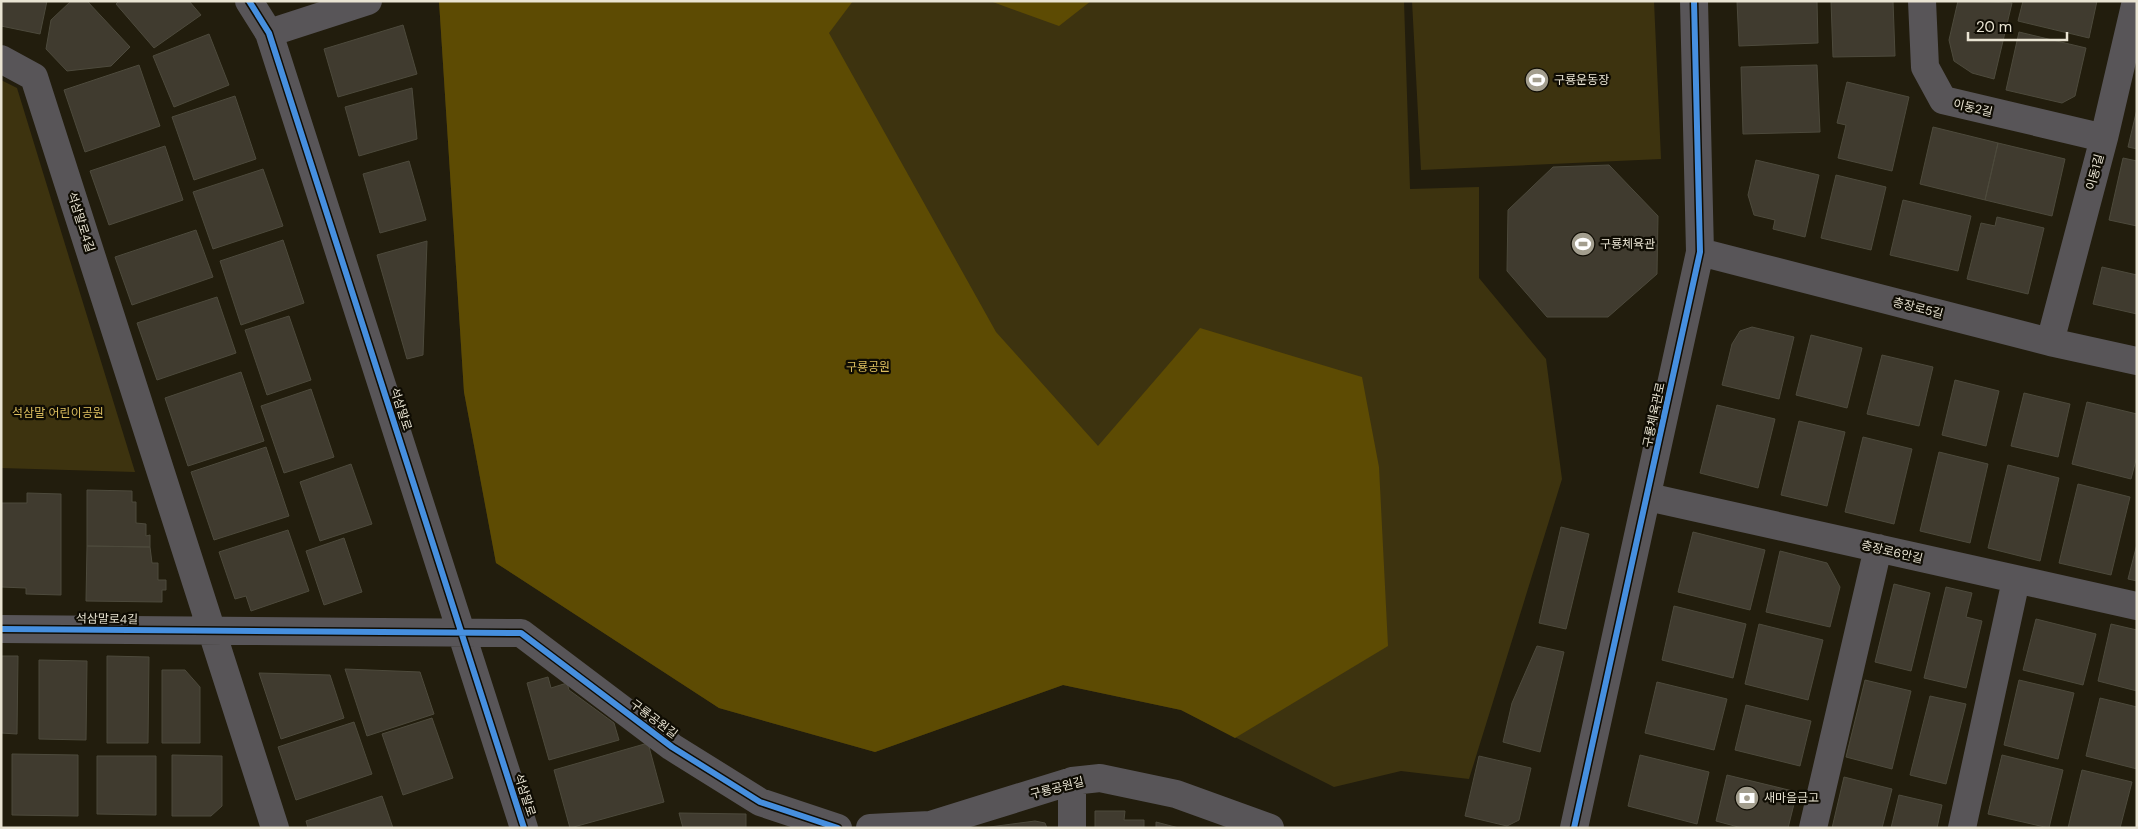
<svg xmlns="http://www.w3.org/2000/svg" width="2138" height="829" font-family="'DM Sans','Noto Sans KR',sans-serif">
<rect width="100%" height="100%" fill="#221d0d"/>
<!-- green -->
<path fill="#3d330f" d="M439,1H1404L1410,189L1479,187V278L1546,359L1562,479L1469,779L1401,771L1334,787L1181,710L1063,685L875,752L719,708L496,563L464,392Z
M1412,1H1654L1661,159L1421,170Z
M1,80L17,88L135,472L1,468Z"/>
<!-- forest -->
<path fill="#5d4b03" d="M439,1H853L829,33L996,332L1098,446L1200,328L1362,377L1379,467L1388,646L1235,738L1181,710L1063,685L875,752L719,708L496,563L464,392Z
M990,1H1091L1059,26Z"/>
<!-- building -->
<path fill="#403b2f" stroke="#4d4a3c" d="M1,1H47L40,34L1,26Z
M71,1H87L130,47L111,66L67,71L46,49L51,20Z
M119,1H189L201,15L154,48L116,4Z
M1737,1H1817L1818,43L1739,46Z
M1831,1H1893L1895,56L1833,57Z
M1958,1L2012,3L1994,79L1972,73L1954,61L1949,40Z
M2023,1H2097L2089,38L2018,21Z
M403,25L417,74L338,97L324,49Z
M2019,32L2086,48L2075,96L2062,103L2006,90Z
M209,34L229,85L174,107L153,56Z
M139,65L160,126L85,152L64,90Z
M1817,65L1820,132L1743,134L1741,67Z
M1847,82L1909,97L1892,171L1838,158L1846,125L1837,123Z
M412,88L417,139L359,156L345,107Z
M235,96L256,159L194,180L172,117Z
M2137,109V149L2128,147Z
M1933,127L1998,143L1985,200L1920,184Z
M1998,143L2065,159L2052,216L1985,200Z
M165,146L183,200L109,225L90,171Z
M2123,158L2137,161V226L2109,220Z
M1756,160L1819,175L1805,237L1773,229L1775,220L1754,215L1748,195Z
M409,161L426,220L380,233L363,174Z
M1609,165L1658,216L1657,274L1608,317H1547L1507,271L1508,210L1553,167Z
M263,169L283,226L213,249L193,192Z
M1836,175L1886,187L1871,250L1821,238Z
M1903,200L1971,216L1958,271L1890,255Z
M1997,217L2044,228L2028,294L1967,279L1981,223L1995,226Z
M196,230L213,277L132,305L115,257Z
M283,240L304,303L241,325L220,261Z
M427,241L423,355L407,359L377,255Z
M2102,267L2137,275V314L2093,304Z
M217,297L236,353L157,380L137,323Z
M289,316L311,380L267,395L245,330Z
M1752,327L1794,337L1779,399L1722,385L1732,344L1740,331Z
M1811,335L1862,348L1847,408L1796,395Z
M1882,355L1933,367L1919,426L1867,414Z
M241,372L264,441L188,466L165,398Z
M1955,380L1999,391L1986,446L1942,435Z
M311,389L334,457L284,473L261,406Z
M2024,393L2070,404L2058,457L2011,446Z
M2087,402L2137,414V456L2131,479L2072,464Z
M1717,405L1775,419L1758,488L1700,473Z
M1799,421L1845,432L1827,506L1781,495Z
M1863,437L1912,449L1894,524L1845,512Z
M266,447L289,516L214,540L191,472Z
M1939,452L1988,464L1970,543L1920,531Z
M351,464L372,524L320,541L300,482Z
M2008,465L2059,478L2040,561L1988,548Z
M2078,484L2130,497L2111,575L2059,563Z
M87,490L132,491V502H136V523L146,524V536L150,535V547L87,546Z
M27,493L61,494V595L26,594V588L1,587V503H27Z
M1561,527L1589,534L1566,629L1539,623Z
M288,530L309,591L251,611L246,596L235,599L219,552Z
M1693,532L1765,550L1750,610L1678,592Z
M344,538L362,592L324,605L306,551Z
M2137,544V581L2128,579Z
M87,546L150,547L152,563H158V580H166V590H162V602L86,601Z
M1780,551L1827,563L1840,587L1830,627L1766,612Z
M1894,584L1930,593L1911,671L1875,662Z
M1946,587L1972,593L1966,617L1982,621L1966,688L1924,678Z
M1674,606L1746,624L1733,678L1662,660Z
M2036,619L2096,634L2083,685L2023,670Z
M1759,624L1823,640L1808,700L1745,684Z
M2111,624L2137,630V691L2098,681Z
M1537,646L1564,652L1540,752L1503,742L1512,703Z
M1,656H18L17,734L1,733Z
M107,656L149,657L148,743H107Z
M39,660L87,661L86,740L39,739Z
M345,669L420,672L434,714L367,736Z
M162,670H185L200,687V743H162Z
M259,673L330,675L344,718L281,739Z
M548,677L551,688L567,683L569,690L614,723L619,740L549,760L527,683Z
M1865,680L1911,691L1892,769L1846,757Z
M2019,680L2074,693L2058,759L2004,745Z
M1657,682L1727,699L1714,750L1645,733Z
M1930,696L1966,704L1946,784L1910,775Z
M2100,698L2137,707V769L2086,756Z
M1746,705L1811,721L1800,766L1735,750Z
M432,718L453,778L403,795L382,734Z
M354,722L372,774L296,800L278,747Z
M648,743L664,802L570,828L554,770Z
M12,754L78,755V816L12,815Z
M172,755L222,756V806L211,816H172Z
M1640,755L1709,772L1697,824L1628,806Z
M2002,755L2063,770L2049,828L1988,814Z
M97,756H156V815L97,814Z
M1479,756L1531,768L1519,820L1507,826L1465,816Z
M2082,770L2132,782L2120,828H2068Z
M1727,775L1797,792L1788,828H1742L1716,821Z
M1844,777L1892,789L1882,828H1832Z
M1899,795L1942,805L1937,828H1891Z
M382,796L393,828H308L306,821Z
M1095,811H1125L1124,820H1144V828H1095Z
M679,813L746,814V828H683Z
M1035,821L1045,823L1047,828H982Z
M1156,822L1179,828H1156Z"/>
<g fill="none" stroke-linecap="round" stroke-linejoin="round">
<!-- minor -->
<path stroke="#585558" stroke-width="28" d="M249,1L269,33L524,828
M1922,1L1925,67L1943,100L2104,138
M269,33L368,1
M1,59L34,77L275,828
M1700,252L2050,342L2137,361
M2050,342L2104,138L2136,1
M1648,497L2137,606
M1,629L521,633L672,747L760,802L838,828
M1072,781V828
M870,828L930,825L1072,781L1100,778L1176,794L1270,828
M1574,828L1700,252L1694,1
M1813,828L1878,548
M1962,828L2016,580"/>
<!-- cycleway casing -->
<g stroke="#0f0c03" stroke-width="9">
<path id="cycleway" d="M249,1L269,33L524,828
M1,629L521,633L672,747L760,802L838,828
M1574,828L1700,252L1694,1"/>
</g>
<!-- cycleway -->
<use href="#cycleway" stroke="#468fdf" stroke-width="6"/>
</g>
<!-- icons -->
<defs>
<g id="stadium-disc" transform="scale(1.25)"><circle r="9.5" fill="#a39e8e" stroke="#0f0c03"/><path d="M0-5a6.5 5 0 1 0 0 10a6.5 5 0 1 0 0-10ZM-3.5-1.8h7v3.6h-7Z" fill="#fff"/></g>
<g id="bank-disc" transform="scale(1.25)"><circle r="9.5" fill="#a39e8e" stroke="#0f0c03"/><path d="M-6-4H6V4H-6ZM0-2.3a2.3 2.3 0 1 0 0 4.6a2.3 2.3 0 1 0 0-4.6Z" fill="#fff"/></g>
</defs>
<g fill-rule="evenodd">
<use href="#stadium-disc" x="1537" y="80"/>
<use href="#stadium-disc" x="1583" y="244"/>
<use href="#bank-disc" x="1747" y="798"/>
</g>
<g text-anchor="middle" stroke-width="4.5" stroke-linejoin="round" paint-order="stroke">
<!-- poi labels -->
<g font-size="12" fill="#e9e4d3" stroke="#0f0c03" text-anchor="start">
<text x="1554" y="84">구룡운동장</text>
<text x="1600" y="248">구룡체육관</text>
<text x="1764" y="802">새마을금고</text>
</g>
<!-- street labels -->
<g font-size="12" fill="#e9e4d3" stroke="#0f0c03">
<text transform="translate(1973 108) rotate(13)" y="4">이동2길</text>
<text transform="translate(2095 172) rotate(-75)" y="4">이동1길</text>
<text transform="translate(81 222) rotate(72)" y="4">석삼말로4길</text>
<text transform="translate(1918 308) rotate(14)" y="4">충장로5길</text>
<text transform="translate(401 409) rotate(72)" y="4">석삼말로</text>
<text transform="translate(1654 415) rotate(-78)" y="4">구룡체육관로</text>
<text transform="translate(1892 552) rotate(13)" y="4">충장로6안길</text>
<text transform="translate(107 619) rotate(1)" y="4">석삼말로4길</text>
<text transform="translate(654 719) rotate(37)" y="4">구룡공원길</text>
<text transform="translate(1057 788) rotate(-14)" y="4">구룡공원길</text>
<text transform="translate(525 795) rotate(72)" y="4">석삼말로</text>
</g>
<!-- park labels -->
<g font-size="12" fill="#ddbf5f" stroke="#0f0c03">
<text x="868" y="371">구룡공원</text>
<text x="58" y="417">석삼말 어린이공원</text>
</g>
</g>
<!-- border -->
<rect width="2138" height="829" fill="none" stroke="#e9e4d3" stroke-width="5"/>
<!-- scale -->
<path d="M1968 32v8h99v-8" fill="none" stroke="#e9e4d3" stroke-width="2.5"/>
<text x="1976" y="32" font-size="15" fill="#e9e4d3" stroke="#0f0c03" stroke-width="4" paint-order="stroke">20 m</text>
</svg>
